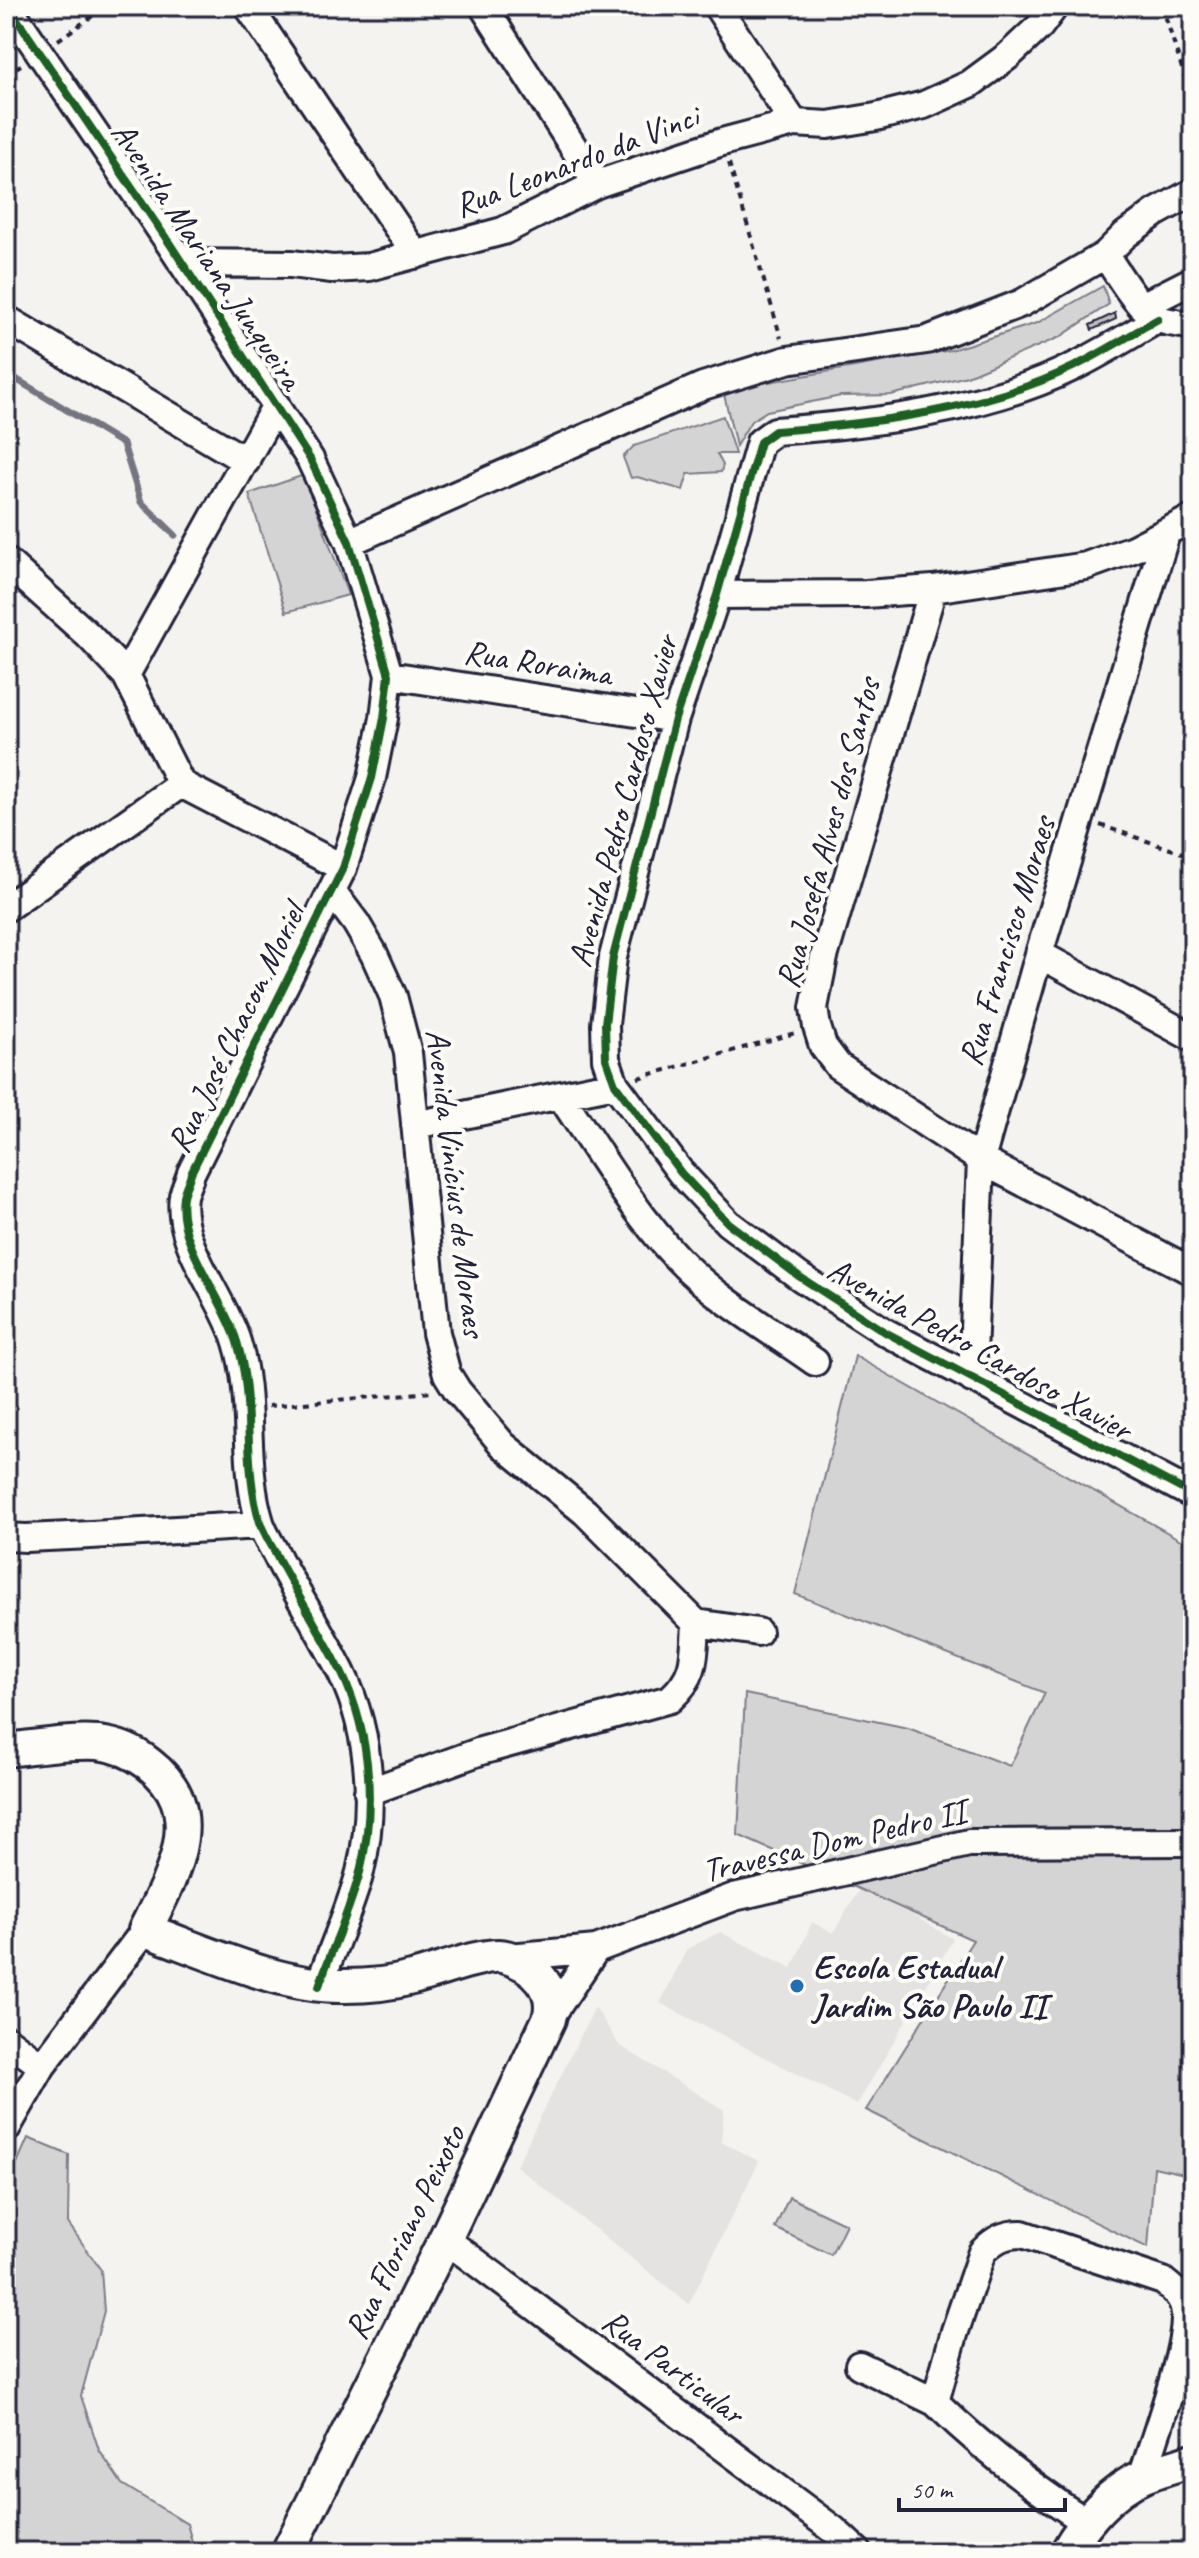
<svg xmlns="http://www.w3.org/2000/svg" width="1199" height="2558" font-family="Caveat,sans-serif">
<rect width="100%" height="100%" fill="#f4f3ef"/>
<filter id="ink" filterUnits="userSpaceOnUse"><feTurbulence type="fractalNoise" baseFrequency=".0125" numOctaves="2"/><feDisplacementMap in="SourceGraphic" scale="16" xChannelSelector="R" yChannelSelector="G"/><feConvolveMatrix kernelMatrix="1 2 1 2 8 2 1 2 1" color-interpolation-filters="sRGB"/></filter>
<g filter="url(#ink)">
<!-- built -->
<path fill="#e4e3e2" d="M862,1885L953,1939L857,2105L660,2003L687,1949L720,1932L792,1968L812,1922L833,1933Z
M595,2007L619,2045L724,2110L721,2142L759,2161L689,2304L516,2166Z"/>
<!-- green -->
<path fill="#d5d4d5" stroke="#7c7b88" stroke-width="2" d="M1103,286L1109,304L1060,337L967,376L891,395L841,396L767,411L751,421L736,446L723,390L951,350L1037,323Z
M723,416L735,454H717L723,465L721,472L688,474L683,490L637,477L631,478L623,457L634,446Z
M304,475L348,595L286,612L249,494Z
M855,1356L1193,1547V2176L1154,2167L1148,2248L866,2110L973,1940L738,1835L745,1694L908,1728L1010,1766L1045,1693L795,1594Z
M28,2138L69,2155L68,2223L101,2270L104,2311L81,2396L99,2450L122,2484L187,2524L195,2552H6V2188Z
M789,2197L846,2224L831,2255L775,2228Z"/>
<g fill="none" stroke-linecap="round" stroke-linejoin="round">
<!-- stream -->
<path stroke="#757582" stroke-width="7" d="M6,373L123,444L141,502L175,535"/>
</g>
<!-- building -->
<path fill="#c0bfc2" stroke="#22223b" stroke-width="2" d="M1115,313L1116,319L1092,330L1090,325Z"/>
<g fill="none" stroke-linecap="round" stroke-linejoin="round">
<!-- minor casing -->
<g stroke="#22223b" stroke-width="32">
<path id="minor" d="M8,6L170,244L310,459L349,542L389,675L384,718L372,778L343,868L191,1173C189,1181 185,1188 183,1196C176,1244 223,1296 237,1342C255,1400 242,1464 260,1522C264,1535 273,1547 279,1560C297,1594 317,1626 335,1660C370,1723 377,1802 360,1872C350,1910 332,1948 319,1986
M248,6L416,255
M483,6L597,184
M717,6L794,123
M1105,255C1118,273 1136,306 1154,317C1165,323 1181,323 1193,326
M182,263L291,264L332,269L369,267L503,231L597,184L722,142L794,123L828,125L876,117L924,105L970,84L1008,56L1040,26L1055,6
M1142,306L1193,280
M6,319L246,461
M1158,319C1130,335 1102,353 1073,367C985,410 872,424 775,431L760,442L717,595L675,719L613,957L605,1024L606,1059L615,1084L681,1173L728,1223L800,1277L885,1332L1193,1495
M349,542L703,386L787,360L927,340L1022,303L1105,255L1125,235L1155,213L1193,192
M6,561L88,635L126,675L181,784L343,868
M933,589L824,957L814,1008L817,1027L823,1046L838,1066L981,1160L1193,1272
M717,595L866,594L933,589L1086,566L1133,549L1193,518
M126,675L276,405
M389,675L675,719
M332,891L356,923L374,954L393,996L408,1053L436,1333L447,1374L457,1390L503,1445L585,1512L696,1623L758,1632
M6,908L181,784
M1039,954L1193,1038
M560,1095C596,1148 634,1213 678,1259C717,1300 769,1329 815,1362
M415,1125L615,1084
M972,1379L981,1160L1039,954L1166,534
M6,1537L26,1538L91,1535L261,1525
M368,1792L481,1751L670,1699C697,1675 694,1656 696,1623
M509,1957L596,1949L734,1897L969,1843L1193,1842
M549,2019L596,1949
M6,2039L42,2066
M6,2129L42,2066L145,1930
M445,2239L834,2530L858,2552
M859,2365L935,2402
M1086,2522C1032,2487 981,2447 935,2402L955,2331L982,2252C995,2239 1004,2234 1022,2234L1163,2281C1171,2288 1179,2293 1183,2304C1194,2333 1153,2442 1142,2477"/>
</g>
<!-- tertiary casing -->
<g stroke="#22223b" stroke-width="38">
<path id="tertiary" d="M6,1750C36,1747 68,1741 98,1743C117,1745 135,1753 149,1764C210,1811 172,1876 145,1930C204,1951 282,1988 345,1986C367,1986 390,1984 412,1978C434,1973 487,1951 506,1957C535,1965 558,1989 549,2019L445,2239L288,2552
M1067,2552C1084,2522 1111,2490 1144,2476C1159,2470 1177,2465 1193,2460"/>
</g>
<!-- path -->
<path stroke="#22223b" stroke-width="4" stroke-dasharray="6 6" stroke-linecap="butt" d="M1162,6L1193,103
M58,40L107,6
M6,74L21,65
M729,163L781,338
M1100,825L1182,853L1193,850
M638,1078L795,1033
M268,1406L431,1392"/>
<!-- minor -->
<use href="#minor" stroke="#fdfcf7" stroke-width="26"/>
<!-- tertiary -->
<use href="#tertiary" stroke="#fdfcf7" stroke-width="32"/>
<!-- cycleway casing -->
<g stroke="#fdfcf7" stroke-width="13">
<path id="cycleway" d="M8,6L170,244L310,459L349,542L389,675L384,718L372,778L343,868L191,1173C189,1181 185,1188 183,1196C176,1244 223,1296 237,1342C255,1400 242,1464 260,1522C264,1535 273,1547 279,1560C297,1594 317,1626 335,1660C370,1723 377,1802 360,1872C350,1910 332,1948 319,1986
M1158,319C1130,335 1102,353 1073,367C985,410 872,424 775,431L760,442L717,595L675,719L613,957L605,1024L606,1059L615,1084L681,1173L728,1223L800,1277L885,1332L1193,1495"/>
</g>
<!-- cycleway -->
<use href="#cycleway" stroke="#1b5e20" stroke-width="8"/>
</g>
</g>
<!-- markers -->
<circle fill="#1f6fb2" stroke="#fdfcf7" stroke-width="3" cx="797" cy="1986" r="8"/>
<g text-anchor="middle" stroke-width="8" stroke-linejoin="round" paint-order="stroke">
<!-- street labels -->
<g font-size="34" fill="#22223b" stroke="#fdfcf7">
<text transform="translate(576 160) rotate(-21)" y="12">Rua Leonardo da Vinci</text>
<text transform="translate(208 255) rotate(56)" y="12">Avenida Mariana Junqueira</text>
<text transform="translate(538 662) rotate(9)" y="12">Rua Roraima</text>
<text transform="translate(622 801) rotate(-75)" y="12">Avenida Pedro Cardoso Xavier</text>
<text transform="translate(827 833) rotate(-75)" y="12">Rua Josefa Alves dos Santos</text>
<text transform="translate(1006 941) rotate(-73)" y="12">Rua Francisco Moraes</text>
<text transform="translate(235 1028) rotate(-64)" y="12">Rua José Chacon Moriel</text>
<text transform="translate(457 1183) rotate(83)" y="12">Avenida Vinícius de Moraes</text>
<text transform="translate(980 1348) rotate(29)" y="12">Avenida Pedro Cardoso Xavier</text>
<text transform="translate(834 1840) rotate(-13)" y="12">Travessa Dom Pedro II</text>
<text transform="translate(404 2232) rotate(-64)" y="12">Rua Floriano Peixoto</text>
<text transform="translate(674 2366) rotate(37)" y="12">Rua Particular</text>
</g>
<!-- poi labels -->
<g font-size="34" font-weight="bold" fill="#22223b" stroke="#fdfcf7" text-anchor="start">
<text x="813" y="1978">Escola Estadual<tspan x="813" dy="39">Jardim São Paulo II</tspan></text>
</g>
</g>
<!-- margin -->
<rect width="1199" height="2558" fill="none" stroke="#fdfcf7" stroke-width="32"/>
<rect x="16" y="16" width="1167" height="2526" fill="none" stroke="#22223b" stroke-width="3" filter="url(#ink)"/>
<!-- scale -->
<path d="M899 2498v12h166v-12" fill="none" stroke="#22223b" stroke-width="4"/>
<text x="911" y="2498" font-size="24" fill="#22223b" stroke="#fdfcf7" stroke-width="6" paint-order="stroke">50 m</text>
</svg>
